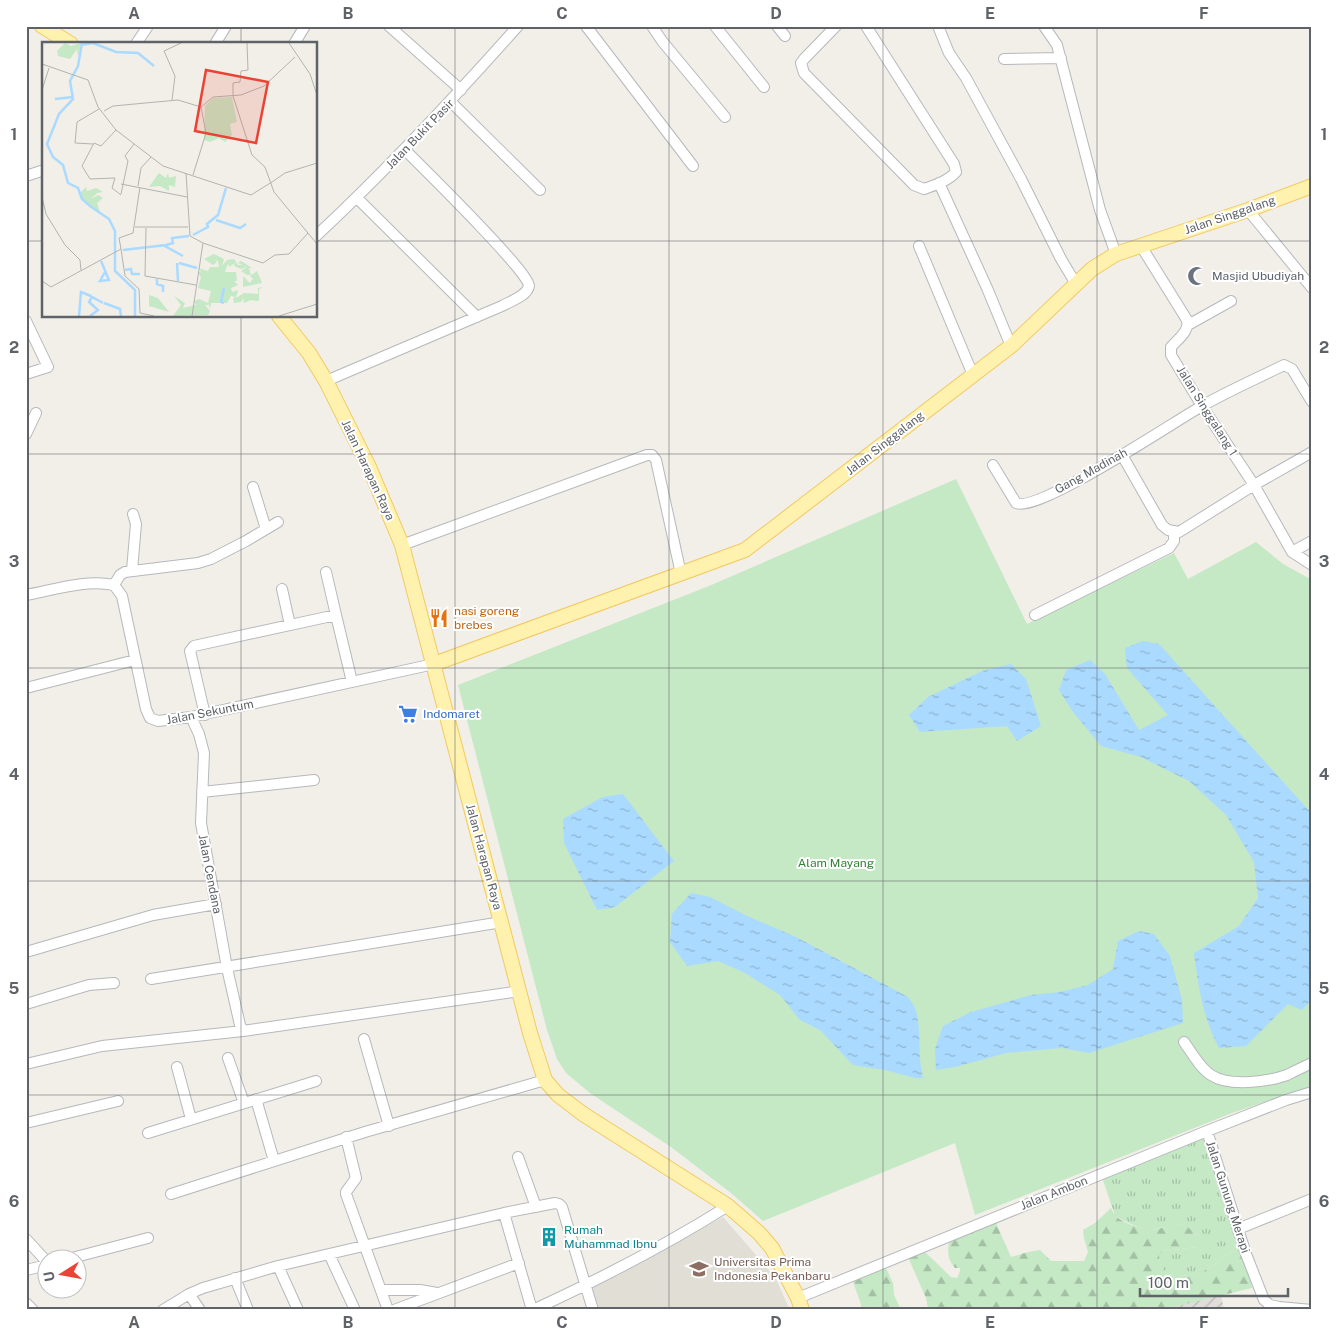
<svg xmlns="http://www.w3.org/2000/svg" width="1338" height="1336" font-family="'Public Sans',sans-serif">
<defs>
<pattern id="industrial-furrows" width="10" height="10" patternUnits="userSpaceOnUse" patternTransform="scale(1.25)"><rect width="10" height="10" fill="#e0deda"/><path d="M-1 1l2-2M0 10L10 0M9 11l2-2" fill="none" stroke="#b9b8b5"/></pattern>
<pattern id="grass-tufts" width="24" height="20" patternUnits="userSpaceOnUse" patternTransform="scale(1.25)"><rect width="24" height="20" fill="#c5e8c5"/><path d="M3 7l-1-3M5 7V3M7 7l1-3M15 17l-1-3M17 17v-4M19 17l1-3" fill="none" stroke="#a3c0a4"/></pattern>
<pattern id="forest-firs" width="22" height="20" patternUnits="userSpaceOnUse" patternTransform="scale(1.25)"><rect width="22" height="20" fill="#c5e8c5"/><path d="M5 1l3.5 6h-7zM16 11l3.5 6h-7z" fill="#a3c0a4"/></pattern>
<pattern id="water-ripples" width="26" height="14" patternUnits="userSpaceOnUse" patternTransform="scale(1.25)"><rect width="26" height="14" fill="#aadaff"/><path d="M2 4q2-2 4 0t4 0M15 11q2-2 4 0t4 0" fill="none" stroke="#8eb4d2"/></pattern>
</defs>
<rect width="100%" height="100%" fill="#f1efe8"/>
<!-- industrial -->
<path fill="url(#industrial-furrows)" d="M1221,1295L1224,1310H1161Z"/>
<!-- education -->
<path fill="#e1ded6" d="M723,1217L775,1277L790,1310H599L592,1287L619,1275Z"/>
<!-- grass -->
<path fill="url(#grass-tufts)" d="M1205,1137L1225,1191L1238,1246C1224,1257 1209,1272 1192,1275C1187,1276 1181,1275 1176,1275C1162,1275 1160,1266 1159,1254L1163,1251L1197,1247L1196,1235C1173,1213 1171,1231 1148,1229C1137,1228 1125,1221 1115,1216L1102,1177Z"/>
<!-- forest -->
<path fill="url(#forest-firs)" d="M1111,1208C1112,1210 1113,1213 1115,1215C1122,1224 1148,1231 1158,1229C1164,1228 1168,1224 1173,1224C1186,1223 1201,1233 1197,1247L1163,1251L1159,1254C1160,1266 1162,1275 1176,1275C1181,1275 1187,1276 1192,1275C1209,1272 1224,1257 1238,1246L1250,1277L1252,1288L1161,1310H924L928,1308L926,1298L908,1257L924,1251L951,1277L957,1278L960,1271V1268H955C948,1260 947,1252 949,1242L996,1223L1011,1257L1028,1252L1040,1250L1051,1261H1084L1088,1252L1084,1238L1083,1230L1095,1223Z
M886,1268L893,1283L894,1295L901,1310H863L852,1279Z"/>
<!-- green -->
<path fill="#c5e8c5" d="M956,479L1027,624L1174,553L1188,579L1256,542L1283,564L1312,580V1086L1232,1113L975,1215L955,1143L763,1221L731,1193L671,1147L590,1093L566,1073L557,1059L547,1030L458,685L709,586Z"/>
<!-- water -->
<path fill="url(#water-ripples)" d="M1143,641L1159,644L1312,814V999L1302,1010L1288,1004L1246,1046L1219,1048C1203,1019 1198,985 1194,953L1239,926L1258,898L1254,862L1226,815L1189,781L1141,757L1101,746L1073,712L1059,690L1066,670L1090,660L1105,674L1139,730L1168,715L1127,668L1125,648Z
M1011,664L1026,679L1041,726L1017,741L1007,726L920,732L909,715L928,697L982,671Z
M623,794L674,861L615,907L597,910L564,843L563,819L603,797Z
M691,893L710,897L745,915L796,937L908,997C911,1002 915,1006 916,1011C922,1033 917,1056 923,1078H915L885,1070L853,1065L820,1030L800,1020L780,995L745,973L718,961L687,966L670,942L672,914Z
M1139,931L1154,934L1170,956L1182,1000L1183,1023L1089,1053L1062,1048L1006,1053L955,1067L936,1070L935,1049L943,1026L971,1012L1031,995L1060,992L1088,985L1113,969L1118,941Z"/>
<g fill="none" stroke-linecap="round" stroke-linejoin="round">
<!-- minor casing -->
<g stroke="#b5b8bc" stroke-width="12">
<path id="minor" d="M389,26L461,90
M586,26L693,166
M652,26L662,41L725,117
M715,26L764,87
M777,26L785,36
M836,26L804,59L801,63L804,73L914,185L924,189C935,185 948,181 956,172L954,164L866,26
M938,26L949,53L966,78L1021,179L1061,259L1076,284
M1044,26L1057,45L1100,210L1116,254
M136,44L148,26
M215,44L226,26
M294,44L305,26
M1004,59L1061,58
M451,102L540,190
M26,176L44,170
M939,183L987,288L1011,346
M357,198L477,317
M1248,210L1312,288
M316,236C387,170 453,99 518,26
M919,246L973,375
M1141,246L1187,320C1190,331 1178,339 1171,347V355L1202,406L1254,485L1292,552L1312,565
M26,321L48,367L26,374
M1188,325L1231,301
M326,381L502,306C511,301 527,296 529,286C531,274 420,165 405,150
M26,434L36,413
M1122,455L1162,525L1168,530L1179,532L1254,485L1312,452
M993,465L1016,503C1037,514 1175,421 1202,406C1228,391 1256,379 1284,365L1292,369L1312,402
M253,487L266,529
M402,545L647,455H652L656,460L681,574
M1292,552L1312,541
M132,570L136,524L133,514
M326,572L336,615
M114,585L120,575L125,572L198,563L211,559L246,541L278,522
M282,589L290,625
M26,595C54,590 86,579 114,585L122,596L146,709L150,718L158,721L191,717L434,664
M1035,615L1169,548L1174,541V532
M26,688L135,660
M205,715L190,651L194,646L336,615L352,682
M191,717L199,734L204,753L201,823L227,968L240,1025L243,1031
M202,792L314,780
M26,952L153,915L216,904
M151,979L502,922
M26,1004L89,985L114,983
M364,1039L389,1126
M1184,1042C1192,1053 1200,1068 1211,1075C1229,1087 1267,1082 1287,1075C1295,1071 1303,1067 1312,1063
M228,1058L244,1103
M26,1064L102,1046L243,1031L520,991
M177,1067L191,1119
M256,1099L274,1161
M26,1123L118,1101
M1207,1131L1246,1254L1264,1300L1270,1305L1279,1307L1312,1310
M148,1133L316,1081
M346,1137L356,1178L346,1192V1194L388,1310
M518,1157L536,1207
M171,1194L365,1132L545,1080
M504,1213L532,1310
M1238,1229L1312,1199
M26,1239L48,1263
M329,1254L355,1310
M72,1258L148,1238
M278,1266L298,1310
M26,1270L48,1265
M235,1278L248,1310
M381,1290H420L437,1293
M189,1294L200,1310
M798,1298L1207,1131L1286,1100L1312,1092
M26,1303L33,1310
M163,1310L189,1294L203,1288L278,1266L504,1213L555,1203L559,1204L562,1207L593,1310
M394,1310L519,1263
M533,1310C600,1279 666,1245 728,1206"/>
</g>
<!-- major casing -->
<g stroke="#f2c960" stroke-width="16">
<path id="major" d="M42,26L71,44
M279,316L309,353L326,381L369,467L402,545L530,1033L545,1080L558,1095L583,1114L728,1206L759,1233L772,1248L798,1298L802,1310
M434,664L745,550L1011,346L1092,269L1116,254L1248,210L1312,186"/>
</g>
<!-- minor -->
<use href="#minor" stroke="#fff" stroke-width="10"/>
<!-- major -->
<use href="#major" stroke="#fff2af" stroke-width="14"/>
</g>
<!-- grid -->
<path fill="none" stroke="#5f6368" stroke-width="1" stroke-opacity="0.55" d="M241,26V44M455,26V1310M669,26V1310M883,26V1310M1097,26V1310M26,241H44M316,241H1312M241,316V1310M26,454H1312M26,668H1312M26,881H1312M26,1095H1312"/>
<!-- icons -->
<defs>
<g id="mosque-bare" transform="scale(1.5)"><path d="M3.5-4.9A6 6 0 1 0 3.5 4.9A5 5 0 1 1 3.5-4.9Z" fill="#6b7280" stroke="#fff" stroke-width="2.5" paint-order="stroke"/></g>
<g id="restaurant-bare" transform="scale(1.5)"><path d="M-5-6h1v4h1v-4h1v4h1v-4h1v5L-1.5 .5V6h-2V.5L-5-1ZM5-6V6H3V1.5H1.5Q1.5-4 5-6Z" fill="#e8710a" stroke="#fff" stroke-width="2.5" paint-order="stroke"/></g>
<g id="supermarket-bare" transform="scale(1.5)"><path d="M-6-5.5h2.5l.6 2H6L4.5 2H-2.5L-4.4-4H-6ZM-1.5 3.2a1.3 1.3 0 1 0 .1 0ZM3 3.2a1.3 1.3 0 1 0 .1 0Z" fill="#3f7fe0" stroke="#fff" stroke-width="2.5" paint-order="stroke"/></g>
<g id="building-bare" transform="scale(1.5)"><path d="M-4-6H4V6H1V3H-1V6H-4ZM-2.5-4.3h1.7v1.8h-1.7ZM.8-4.3h1.7v1.8H.8ZM-2.5-1h1.7V.8h-1.7ZM.8-1h1.7V.8H.8Z" fill="#0f9aa8" stroke="#fff" stroke-width="2.5" paint-order="stroke"/></g>
<g id="university-bare" transform="scale(1.5)"><path d="M0-5L7-2L0 1L-7-2ZM-4 1L0 2.5L4 1V4Q0 6-4 4Z" fill="#8d6e63" stroke="#fff" stroke-width="2.5" paint-order="stroke"/></g>
</defs>
<g fill-rule="evenodd">
<use href="#mosque-bare" x="1197" y="276"/>
<use href="#restaurant-bare" x="439" y="618"/>
<use href="#supermarket-bare" x="408" y="714"/>
<use href="#building-bare" x="549" y="1237"/>
<use href="#university-bare" x="699" y="1269"/>
</g>
<g text-anchor="middle" stroke-width="4" stroke-linejoin="round" paint-order="stroke">
<!-- street labels -->
<g font-size="12" fill="#5f6368" stroke="#fff">
<text transform="translate(420 134) rotate(-46)" y="4">Jalan Bukit Pasir</text>
<text transform="translate(1230 215) rotate(-19)" y="4">Jalan Singgalang</text>
<text transform="translate(1207 411) rotate(58)" y="4">Jalan Singgalang 1</text>
<text transform="translate(885 443) rotate(-38)" y="4">Jalan Singgalang</text>
<text transform="translate(368 470) rotate(65)" y="4">Jalan Harapan Raya</text>
<text transform="translate(1091 471) rotate(-29)" y="4">Gang Madinah</text>
<text transform="translate(210 712) rotate(-11)" y="4">Jalan Sekuntum</text>
<text transform="translate(484 857) rotate(75)" y="4">Jalan Harapan Raya</text>
<text transform="translate(210 874) rotate(79)" y="4">Jalan Cendana</text>
<text transform="translate(1054 1193) rotate(-22)" y="4">Jalan Ambon</text>
<text transform="translate(1228 1197) rotate(72)" y="4">Jalan Gunung Merapi</text>
</g>
<!-- worship labels -->
<g font-size="12" fill="#5b616d" stroke="#fff" text-anchor="start">
<text x="1212" y="280">Masjid Ubudiyah</text>
</g>
<!-- food labels -->
<g font-size="12" fill="#c56008" stroke="#fff" text-anchor="start">
<text x="454" y="615">nasi goreng<tspan x="454" dy="14">brebes</tspan></text>
</g>
<!-- shop labels -->
<g font-size="12" fill="#366cbe" stroke="#fff" text-anchor="start">
<text x="423" y="718">Indomaret</text>
</g>
<!-- park labels -->
<g font-size="12" fill="#348238" stroke="#fff">
<text x="836" y="867">Alam Mayang</text>
</g>
<!-- culture labels -->
<g font-size="12" fill="#0d838f" stroke="#fff" text-anchor="start">
<text x="564" y="1234">Rumah<tspan x="564" dy="14">Muhammad Ibnu</tspan></text>
</g>
<!-- education labels -->
<g font-size="12" fill="#785e54" stroke="#fff" text-anchor="start">
<text x="714" y="1266">Universitas Prima<tspan x="714" dy="14">Indonesia Pekanbaru</tspan></text>
</g>
</g>
<!-- overview -->
<g transform="translate(42 42)">
<rect width="275" height="275" fill="#f1efe8"/>
<path d="M117,131L124,136L126,131L127,136L134,134L133,145L127,143V149L118,144L107,145ZM44,145L45,149L54,146L61,150L55,151L49,157L56,153L61,156L55,161L58,170L40,157L39,150ZM172,212L182,217L180,224L185,218L192,217L196,223H201L196,221L199,219L210,226H207L209,233H205L199,229L206,224L199,227L192,224L193,221L187,225L186,221L183,230H194L195,239H192L196,243L189,246L190,250L196,248L194,256L202,251L216,252V246L221,245L217,247V259L209,258L202,261L201,256L199,260L192,261L191,256L194,255L189,254L185,261H169L168,267L167,263H163L168,269L166,273L131,274L139,263L132,254L143,261L141,266L154,263L152,259L157,257L166,261L169,249L156,246L159,235L156,231L159,229L156,226L166,229L168,225H177L176,219L173,218L175,220L171,223L162,217ZM215,229L220,241L201,245V234L208,241L211,237L208,234ZM107,253L116,256L127,270L107,264Z" fill="#c5e8c5"/>
<path d="M23,1L29,4L39,1L36,15L35,7L28,17L16,14L15,9Z" fill="#c5e8c5"/>
<path d="M190,55L195,80L188,82L190,93L183,100L177,96L168,100L162,98L163,64L171,56Z" fill="#c5e8c5"/>
<path fill="none" stroke="#aadaff" stroke-width="2.5" d="M40,1L36,24L28,39L31,57L17,72L5,102L11,115L21,123L26,141L36,146L40,157L48,164L67,177L73,189V229L93,248V274M39,3L51,1L74,10L96,11L112,24M13,57L31,55M174,178L198,186L204,182M151,193L166,185L165,182L176,173L184,146M121,203L141,214M81,208L124,203L131,201L130,196L147,194M59,219L67,238L58,239L63,230M135,221L136,239M137,221L155,226M83,228L89,227L90,232H98M115,237V242L121,244V250M182,246L179,260L182,261M62,261L78,267L79,274M37,274L39,250L49,254M48,274L56,268L47,260L50,255L61,261"/>
<path fill="none" stroke="#b3b3b1" stroke-width="1" d="M247,1L268,32L275,53M0,22L46,38L56,65L74,88L121,124L209,153L230,140M0,48L7,26M191,54V41L198,40L199,29L206,28L205,1M191,54L210,113L223,125L232,150L275,202M130,58L133,34L122,9L139,1M62,69L71,64L136,58L159,65L171,55L199,53L222,44L253,15M74,88L59,104L52,101L40,124L48,137L73,136L70,146L79,153M51,102L33,101L35,80L57,67M144,131L148,194L161,201L150,274M151,133L164,91L159,65M230,140L243,131L275,121M79,142L145,155M96,144L99,126L109,115M79,152L86,119L83,114L92,102M0,155L4,172L23,203L38,218L39,228M93,185H146M104,186L103,234L154,243M161,201L221,221L233,213L247,212L266,191M79,207L77,196L91,191L98,145M0,239L9,245L79,207L83,234L97,247L98,271L112,274M237,274L275,262"/>
<path fill="#ea4335" fill-opacity="0.15" stroke="#ea4335" stroke-width="2.5" d="M164,28L226,40L214,101L153,89Z"/>
<rect width="275" height="275" fill="none" stroke="#5f6368" stroke-width="2.5"/>
</g>
<!-- border -->
<rect width="1338" height="1336" fill="none" stroke="#ffffff" stroke-width="55"/>
<!-- north arrow -->
<g transform="translate(62 1274) rotate(259)"><circle r="24" fill="#ffffff" stroke="#bfc1c3"/>
<path d="M0-4L9 19L0 12L-9 19Z" fill="#ea4335"/>
<text y="-8" font-size="14" font-weight="bold" text-anchor="middle" fill="#5f6368">U</text>
</g>
<!-- scale -->
<path d="M1140 1288v8h148v-8" fill="none" stroke="#5f6368" stroke-width="2.5"/>
<text x="1148" y="1288" font-size="15" fill="#5f6368" stroke="#ffffff" stroke-width="4" paint-order="stroke">100 m</text>
<rect x="28" y="28" width="1282" height="1280" fill="none" stroke="#5f6368" stroke-width="2"/>
<g font-size="16" text-anchor="middle" font-weight="bold" fill="#5f6368">
<text x="134" y="19">A</text>
<text x="348" y="19">B</text>
<text x="562" y="19">C</text>
<text x="776" y="19">D</text>
<text x="990" y="19">E</text>
<text x="1204" y="19">F</text>
<text x="14" y="140">1</text>
<text x="1324" y="140">1</text>
<text x="14" y="353">2</text>
<text x="1324" y="353">2</text>
<text x="14" y="567">3</text>
<text x="1324" y="567">3</text>
<text x="14" y="780">4</text>
<text x="1324" y="780">4</text>
<text x="14" y="994">5</text>
<text x="1324" y="994">5</text>
<text x="14" y="1207">6</text>
<text x="1324" y="1207">6</text>
<text x="134" y="1328">A</text>
<text x="348" y="1328">B</text>
<text x="562" y="1328">C</text>
<text x="776" y="1328">D</text>
<text x="990" y="1328">E</text>
<text x="1204" y="1328">F</text>
</g>
</svg>
